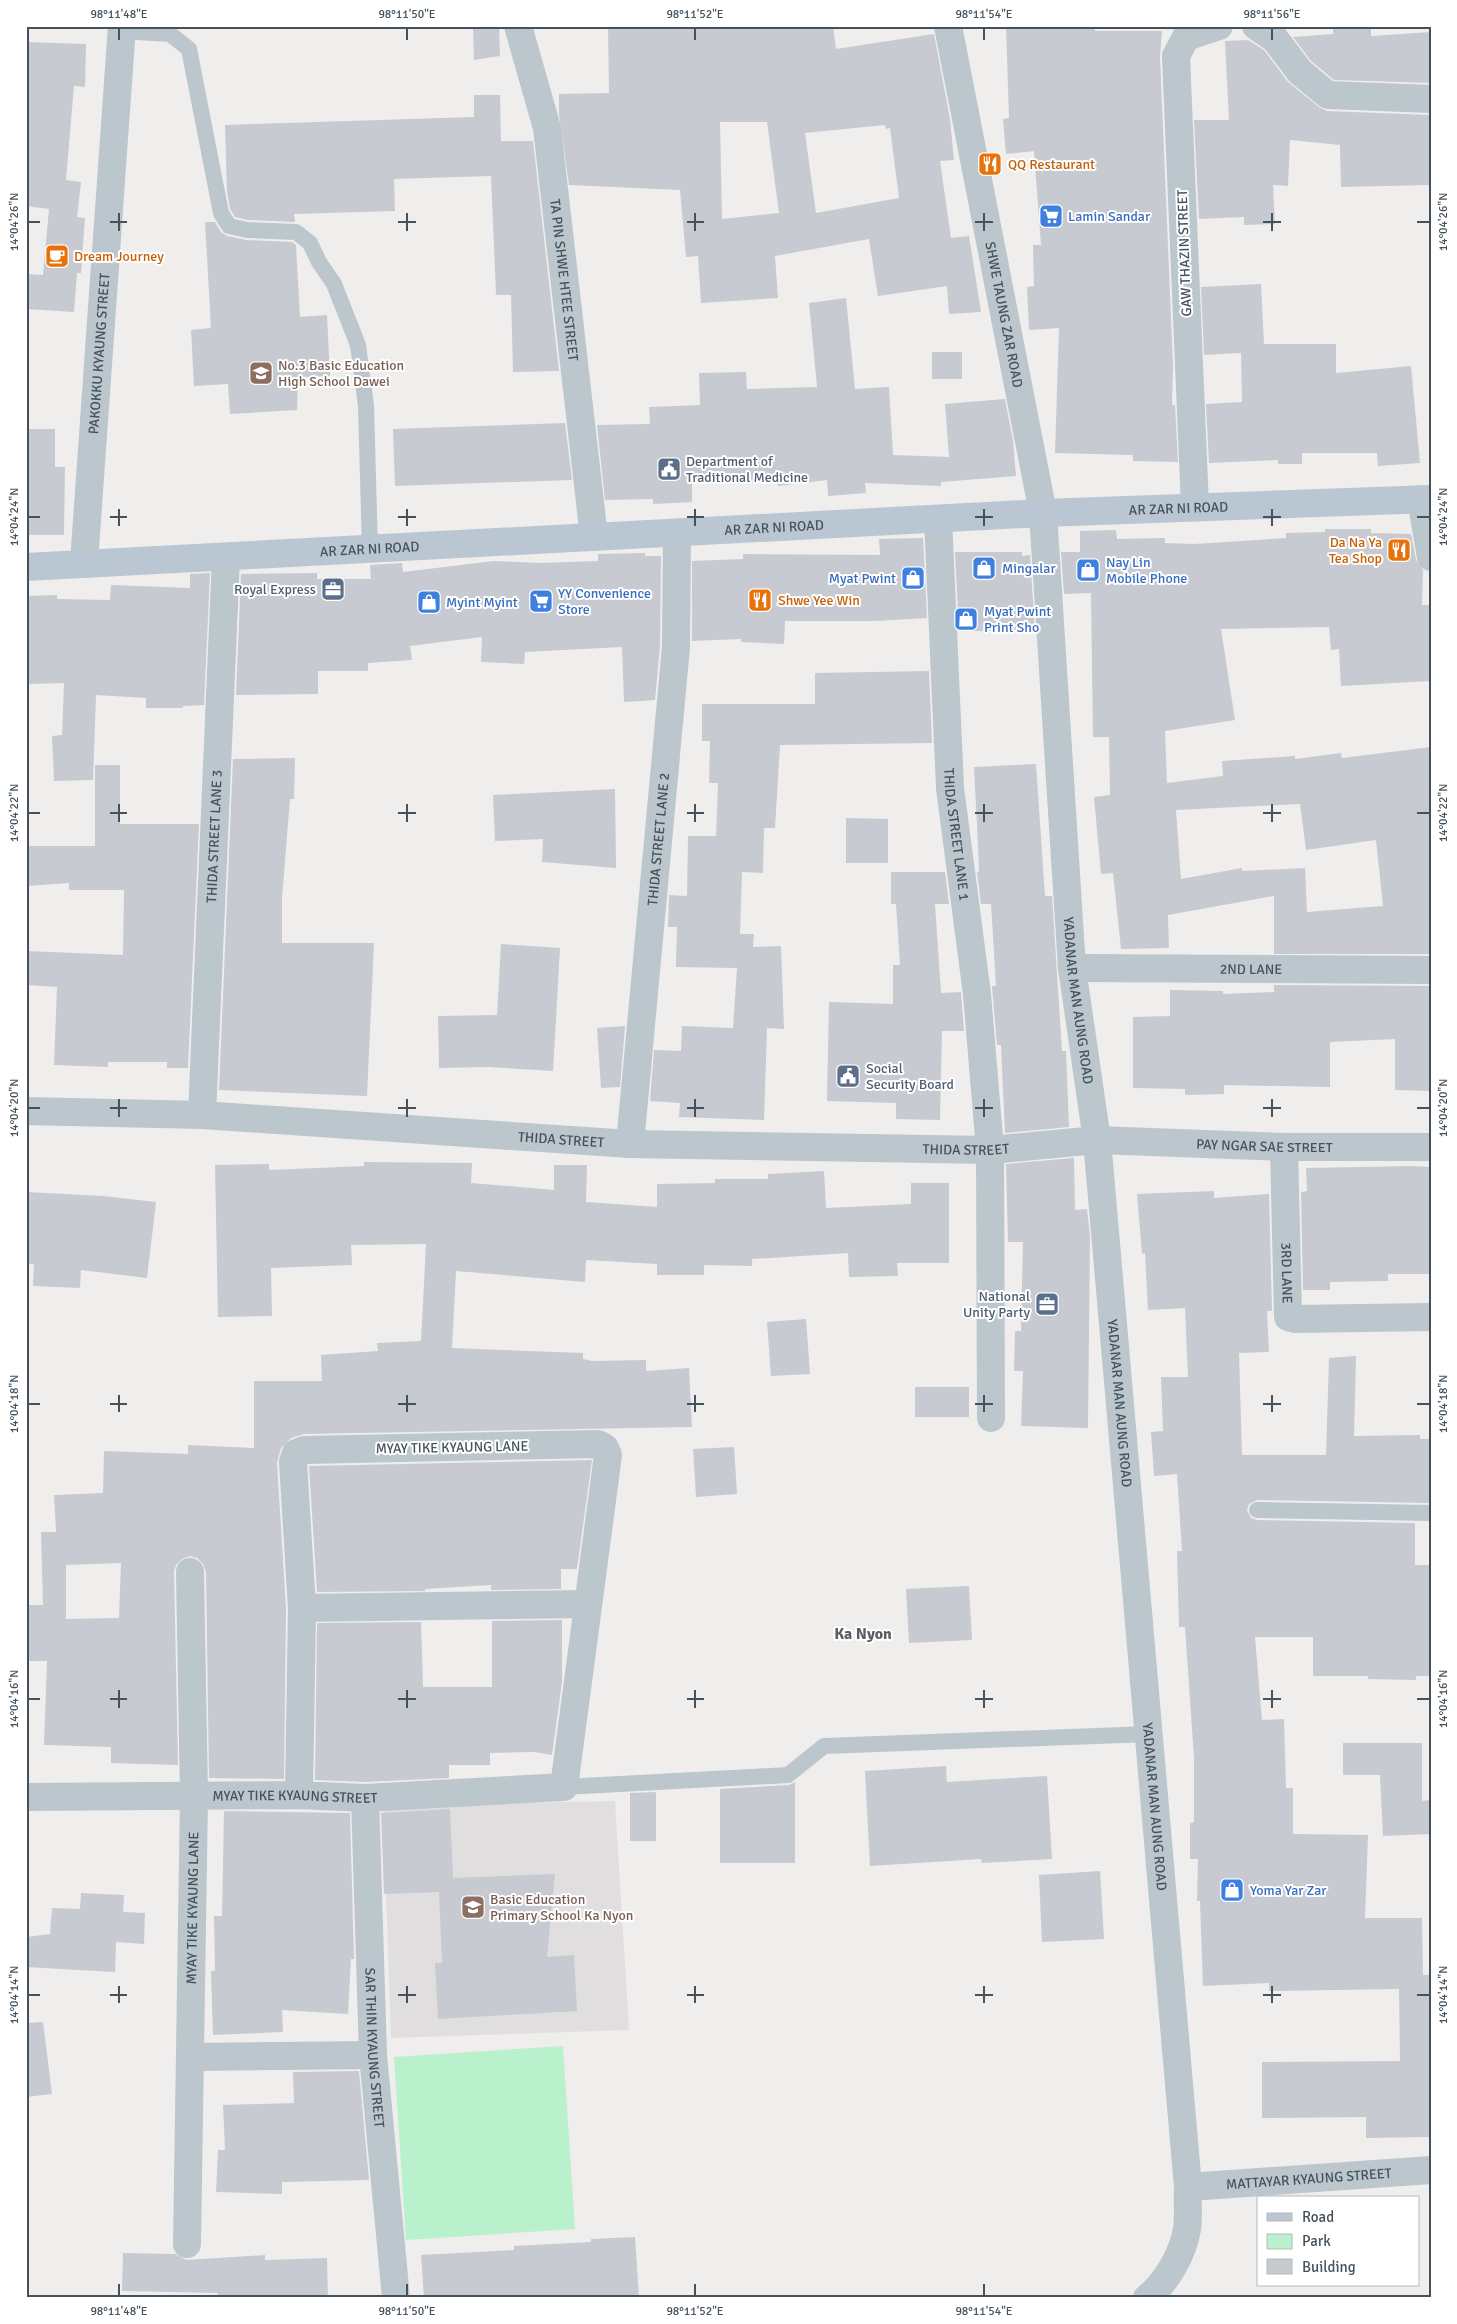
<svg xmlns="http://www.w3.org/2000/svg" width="1457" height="2324" font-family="Signika,sans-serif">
<rect width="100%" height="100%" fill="#f0eded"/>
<!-- education -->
<path fill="#e1dedf" d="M615,1801L629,2030L391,2038L383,1806Z"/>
<!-- green -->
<path fill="#b9f1cc" d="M563,2046L575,2229L406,2240L394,2057Z"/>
<!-- building -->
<path fill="#c7cad0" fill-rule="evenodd" d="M473,26H499L500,56L474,60Z
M608,26H833L836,49L934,34L950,119L954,160L940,161L951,238L969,236L981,312L949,314L947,286L878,296L869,239L775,256L778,298L701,303L698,256L686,257L680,190L569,185L559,114V94L609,93ZM720,122H767L779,213L722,219ZM885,125L886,129L890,128L899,198L816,213L805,133Z
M1006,26H1094L1095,31H1162L1160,57L1173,365L1172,405H1175L1178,462L1133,461V455L1055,453L1059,328L1029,330L1027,287L1034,286L1033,245H1041L1034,151L1006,154L1003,119L1009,118Z
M1333,26H1371V36L1431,32V83L1334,80L1311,61L1293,37L1333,34Z
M1248,40L1264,50L1288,82L1319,107L1327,111L1431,115V185L1341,187L1340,145L1290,140L1288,186L1273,185L1275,224L1244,225V217L1199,219L1194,120H1229L1225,41Z
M26,42L86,44L85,87L74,86L66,180L81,182L77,217L85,218L81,273H77L74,312L26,309V274L43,275L49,209L26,206Z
M474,95H500L501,141H533L559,371L513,372L511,295H496L491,176L394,179L395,211L294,214L295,222L248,220L235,217L230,209L227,191L225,125L474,117Z
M205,222H215L221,232L227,236L246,240L292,242L296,245L300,317L327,315L330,376L298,377L297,410L230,414L228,384L194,386L191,330L211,328Z
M1261,284L1264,344H1336V373L1411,366L1420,463L1378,466L1377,453H1302V464H1278V460L1209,463L1206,404L1242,402L1241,353L1204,355L1201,287Z
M846,298L855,389L889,387L893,455L949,457L945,404L1005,399L1013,441L1016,476L941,482V486L865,483L866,493L828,496L827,480L778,486L777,482L692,483V502L653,504V499L605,500L597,425L650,424L649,407L700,405L699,373L746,372L747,389L817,387L809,303Z
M932,352H962V379H932Z
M565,423L572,480L395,486L393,429Z
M26,429H55V467H65L64,535H26Z
M1325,529H1371V533L1411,534L1416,560L1423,570L1422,605H1431V681L1341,686L1339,649L1331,650L1329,627L1221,629L1235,720L1165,731L1167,783L1223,776L1222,761L1295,756V759L1341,753L1342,758L1431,747V954H1274V896L1168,915L1169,948L1121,949L1113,873L1101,874L1094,797L1110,795L1109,737H1093L1091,593L1064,594L1061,552H1080V531L1116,530L1117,539L1165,538V543L1194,544L1286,538V533L1325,532ZM1300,804L1306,850L1376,840L1383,906L1307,912L1305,868L1242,871V868L1181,879L1176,810Z
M923,538L927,618L875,621H785L784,644L741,642V639L692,641V561L743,559V554L880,555L879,539Z
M955,552H1022V556L1030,555L1035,631H959Z
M645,553V556H661L660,646L655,700L624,702L622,647L525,652L524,664L481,662L482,637L410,646L412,660L368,663V671H318V694L236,695L241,574L317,573V579H371L370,565L402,563L403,572L494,561L540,563L598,561V554Z
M210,573L204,705L183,706V708H146V698L96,695L93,780L54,781L52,736L62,735L64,683L29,684L26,596L57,595V599L110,600L111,585L190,588V574Z
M929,671L932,743L780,745L775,828H764L763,873L742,872L740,934H754L753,947L781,946L784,1029L767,1028L764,1120L679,1117L680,1103L650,1101L654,1050L681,1051L682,1026L733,1028L737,968L676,967L677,927H668L669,895L687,896L688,836H716L718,783H709L710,741H702V704H815V673Z
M295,758L294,799H290L282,898V943H374L367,1096L219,1090L233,759Z
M1036,764L1045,896H1052L1062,1051H1066L1069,1127L1005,1133L1001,1045H997L992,986H996L991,904H981L977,872H979L978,844L974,767Z
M95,765H120V824H199L188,1068H167V1062H108V1067L54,1065L57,987L26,985V951L123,955L124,890H69V883L26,886V846H95Z
M615,789L616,868L542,862L543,839L495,841L493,795Z
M846,818L888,819V863H846Z
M891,872H945L949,904H935L941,993L961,992L964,1031H942L940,1120L896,1119V1103L827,1101L829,1002L893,1004V965H900L896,904H891Z
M501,944L560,948L553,1071L488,1067L439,1068L438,1016L497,1015Z
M1274,985L1431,986V1091L1395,1090V1039L1330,1042V1087L1224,1085V1094L1185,1095V1089L1133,1088V1017L1170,1016V990L1223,991V994L1274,992Z
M625,1026L620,1087L601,1088L597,1028Z
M1074,1158L1075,1210L1087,1209L1090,1236L1088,1428L1021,1426L1023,1371H1014L1015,1331H1021L1023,1242H1008L1006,1164Z
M364,1162L472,1163L471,1183L554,1190V1165H587L586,1202L657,1207V1184L715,1183V1179H768V1174L824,1171L826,1208L911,1204V1183H949V1263H897L898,1276L849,1277L848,1253L752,1259V1266L704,1265V1275H657V1264L586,1260L585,1282L456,1271L452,1348L583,1353V1359L592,1361L646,1360V1371L689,1368L692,1427L304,1434L291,1438L281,1448L277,1463L286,1608L284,1779L209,1778L206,1572L203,1564L197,1558L190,1556L182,1559L176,1565L174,1572L178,1765L111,1763V1747L44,1745L47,1661H26V1605H43L41,1532H56L54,1495L103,1493L104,1451L188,1454V1445L254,1448V1381H322L321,1355L378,1351L377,1343L421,1341L426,1244L351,1245L352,1265L271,1268L272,1316L218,1317L215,1165L269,1164V1170L364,1166ZM121,1563L119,1618L66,1619V1565Z
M1412,1166L1431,1167V1274H1388V1281L1330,1282V1290H1303L1301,1192L1307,1191L1306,1168Z
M1214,1191V1198L1269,1194L1272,1311H1267L1269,1352L1239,1353L1242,1455H1326L1329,1358L1356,1356L1354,1436L1420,1435V1439H1431V1503L1257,1500L1249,1504L1247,1510L1251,1518L1257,1520L1415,1523V1565H1431V1676H1416V1680L1368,1679V1676H1313V1637H1255L1262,1720L1284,1719L1286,1788H1293V1834L1368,1835L1365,1918H1422L1423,1975H1431V2137L1366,2138V2117L1262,2118V2062L1400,2061L1399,1989L1269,1991V1983L1203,1986L1200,1901H1197L1198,1859H1190V1823L1194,1822V1758L1185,1627H1179L1177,1551H1182L1177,1474L1154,1476L1151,1432L1163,1431L1161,1377H1188L1185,1308L1148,1310L1145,1253L1142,1254L1137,1194Z
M26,1192L103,1196L156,1202L147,1278L81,1270L80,1288L33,1286L34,1264H26Z
M806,1319L810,1374L771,1376L767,1322Z
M915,1387H969V1417H915Z
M734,1447L737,1494L696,1497L693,1449Z
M592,1460L577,1569H561V1589L491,1590V1585L425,1589V1591L317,1592L309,1466Z
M969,1586L972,1640L909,1643L906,1589Z
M562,1620V1682L552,1755L534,1752L490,1753V1765H449V1778L365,1782L315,1780L317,1623L421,1622L423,1687H492V1621Z
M1343,1743H1422V1801L1431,1800V1834L1383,1836L1380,1775H1343Z
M946,1766L947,1782L1047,1776L1052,1859L982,1863L981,1859L870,1866L865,1771Z
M795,1782V1863H720V1789L789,1785Z
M656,1792V1841H630V1793Z
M450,1809L453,1878L555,1874L547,1957L574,1955L577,2011L438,2019L435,1963H442L439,1892L384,1894L381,1813Z
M224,1811L350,1813L354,1959H351L348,2014L282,2010L283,2032L213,2035L211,1971H215L214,1916H222Z
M1100,1871L1104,1939L1042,1942L1039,1875Z
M81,1893L124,1895L123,1912L145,1913L144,1944L116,1942L115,1972L26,1967V1937L50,1934L52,1908L80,1909Z
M43,2022L52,2094L26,2097V2023Z
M359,2071L369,2180L282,2182V2194L216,2192L218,2150H225L223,2105L294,2103L293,2072Z
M635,2237L639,2298H424L421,2255L514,2250V2246L591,2242V2239Z
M123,2253L176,2254L186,2260L265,2255V2260L327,2258L328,2298H218V2293L122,2291Z"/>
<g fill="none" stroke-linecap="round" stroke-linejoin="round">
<!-- service -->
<path stroke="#bbc6cd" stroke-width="16" d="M121,31L170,34L189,49L221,213L229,226L247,230L296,232L310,243L319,262L334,284L358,345L366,406L370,549
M1257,1510L1431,1513
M564,1787L788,1775L824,1746L1150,1734"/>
<!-- minor -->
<g stroke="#bbc6cd" stroke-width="28">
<path id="s1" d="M518,26L547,128L594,537"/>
<path d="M1256,26L1275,39L1300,72L1328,95L1431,99"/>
<path d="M1421,499L1431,557"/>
<path d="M1195,506L1176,56L1186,37L1219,26"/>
<path id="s2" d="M938,519L950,788L977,994L990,1150L991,1418"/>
<path id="s3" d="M84,562L122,26"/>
<path id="s4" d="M1072,968L1431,970"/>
<path id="s5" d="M26,1111L202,1115L630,1144L990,1150L1097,1140L1284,1147H1431"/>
<path id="s6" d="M202,1115L226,557"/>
<path id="s7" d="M630,1144L676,647L677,533"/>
<path id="s8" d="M1284,1147L1288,1317L1295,1319L1431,1317"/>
<path d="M302,1608L588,1604"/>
<path id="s9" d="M26,1797L299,1795L365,1798L564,1787L608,1455L605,1448L598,1444L304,1450L296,1453L293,1462L302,1608L299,1795"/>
<path id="s10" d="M365,1798L373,2055L396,2298"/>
<path d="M190,2057L373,2055"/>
<path id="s11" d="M1188,2187L1431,2170"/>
<path id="s12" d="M187,2244L194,1796L190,1572"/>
</g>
<!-- tertiary -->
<path stroke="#bbc6cd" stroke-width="28" id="s13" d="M948,26L1043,513L1072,968L1097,1140L1188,2187C1187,2201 1189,2216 1187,2229C1183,2254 1166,2283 1147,2298"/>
<!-- secondary -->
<path stroke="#bac7d3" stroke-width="28" id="s14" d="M26,567L1043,513L1431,499"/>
</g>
<!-- ticks -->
<path fill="none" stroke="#45525c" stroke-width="2" d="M119,28V40M407,28V40M695,28V40M984,28V40M1272,28V40M119,213V231M407,213V231M695,213V231M984,213V231M1272,213V231M28,222H40M110,222H127M398,222H416M687,222H704M975,222H993M1263,222H1281M1417,222H1430M119,509V526M407,509V526M695,509V526M984,509V526M1272,509V526M28,517H40M110,517H127M398,517H416M687,517H704M975,517H993M1263,517H1281M1417,517H1430M119,804V822M407,804V822M695,804V822M984,804V822M1272,804V822M28,813H40M110,813H127M398,813H416M687,813H704M975,813H993M1263,813H1281M1417,813H1430M119,1099V1117M407,1099V1117M695,1099V1117M984,1099V1117M1272,1099V1117M28,1108H40M110,1108H127M398,1108H416M687,1108H704M975,1108H993M1263,1108H1281M1417,1108H1430M119,1395V1412M407,1395V1412M695,1395V1412M984,1395V1412M1272,1395V1412M28,1404H40M110,1404H127M398,1404H416M687,1404H704M975,1404H993M1263,1404H1281M1417,1404H1430M119,1690V1708M407,1690V1708M695,1690V1708M984,1690V1708M1272,1690V1708M28,1699H40M110,1699H127M398,1699H416M687,1699H704M975,1699H993M1263,1699H1281M1417,1699H1430M119,1986V2003M407,1986V2003M695,1986V2003M984,1986V2003M1272,1986V2003M28,1995H40M110,1995H127M398,1995H416M687,1995H704M975,1995H993M1263,1995H1281M1417,1995H1430M119,2284V2296M407,2284V2296M695,2284V2296M984,2284V2296"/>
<!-- icons -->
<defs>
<g id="restaurant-square" transform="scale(1.25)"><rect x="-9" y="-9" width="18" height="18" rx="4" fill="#e8710a" stroke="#fff"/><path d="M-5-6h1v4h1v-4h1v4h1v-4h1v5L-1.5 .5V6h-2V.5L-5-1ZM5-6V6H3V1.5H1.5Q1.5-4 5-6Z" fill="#fff"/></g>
<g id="supermarket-square" transform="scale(1.25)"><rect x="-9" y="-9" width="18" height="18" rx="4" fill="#3f7fe0" stroke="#fff"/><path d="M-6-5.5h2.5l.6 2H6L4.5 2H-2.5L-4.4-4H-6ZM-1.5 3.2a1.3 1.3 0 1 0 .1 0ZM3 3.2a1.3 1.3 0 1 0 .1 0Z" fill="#fff"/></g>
<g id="cafe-square" transform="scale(1.25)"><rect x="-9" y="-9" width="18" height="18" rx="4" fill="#e8710a" stroke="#fff"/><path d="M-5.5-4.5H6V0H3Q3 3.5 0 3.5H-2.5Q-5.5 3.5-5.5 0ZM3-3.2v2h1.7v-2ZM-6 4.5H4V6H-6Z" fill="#fff"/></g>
<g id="school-square" transform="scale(1.25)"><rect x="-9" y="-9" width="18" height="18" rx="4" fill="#8d6e63" stroke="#fff"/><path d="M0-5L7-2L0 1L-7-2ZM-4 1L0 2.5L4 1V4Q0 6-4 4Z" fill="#fff"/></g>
<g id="civic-square" transform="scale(1.25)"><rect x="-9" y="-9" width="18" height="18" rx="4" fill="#5c6f8a" stroke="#fff"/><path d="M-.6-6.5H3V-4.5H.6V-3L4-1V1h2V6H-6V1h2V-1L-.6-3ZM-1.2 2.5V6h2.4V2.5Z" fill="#fff"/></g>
<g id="shop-square" transform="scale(1.25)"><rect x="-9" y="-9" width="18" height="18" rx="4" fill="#3f7fe0" stroke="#fff"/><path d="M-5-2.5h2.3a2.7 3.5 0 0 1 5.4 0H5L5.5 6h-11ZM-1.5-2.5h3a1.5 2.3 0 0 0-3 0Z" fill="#fff"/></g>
<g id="office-square" transform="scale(1.25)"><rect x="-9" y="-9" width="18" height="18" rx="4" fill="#5c6f8a" stroke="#fff"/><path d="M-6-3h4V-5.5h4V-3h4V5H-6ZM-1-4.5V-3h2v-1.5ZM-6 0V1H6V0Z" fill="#fff"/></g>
</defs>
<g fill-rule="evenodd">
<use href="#restaurant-square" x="990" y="164"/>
<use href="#supermarket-square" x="1051" y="216"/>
<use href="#cafe-square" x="57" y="256"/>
<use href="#school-square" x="261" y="373"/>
<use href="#civic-square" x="669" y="469"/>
<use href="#restaurant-square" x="1399" y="550"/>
<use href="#shop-square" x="984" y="568"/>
<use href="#shop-square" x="1088" y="570"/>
<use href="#shop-square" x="913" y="578"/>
<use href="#office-square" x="333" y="589"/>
<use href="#restaurant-square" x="760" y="600"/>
<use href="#supermarket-square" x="541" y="601"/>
<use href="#shop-square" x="429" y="602"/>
<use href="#shop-square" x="966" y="619"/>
<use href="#civic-square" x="848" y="1076"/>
<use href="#office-square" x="1047" y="1304"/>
<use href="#shop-square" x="1232" y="1890"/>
<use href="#school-square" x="473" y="1907"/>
</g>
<g text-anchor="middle" stroke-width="4" stroke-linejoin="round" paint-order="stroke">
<!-- food labels -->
<g font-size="14" fill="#c56008" stroke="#fff" text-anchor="start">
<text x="1008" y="169">QQ Restaurant</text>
<text x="74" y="261">Dream Journey</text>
<text x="1382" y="547" text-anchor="end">Da Na Ya<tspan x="1382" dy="16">Tea Shop</tspan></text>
<text x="778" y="605">Shwe Yee Win</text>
</g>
<!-- shop labels -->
<g font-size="14" fill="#366cbe" stroke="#fff" text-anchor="start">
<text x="1068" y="221">Lamin Sandar</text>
<text x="1106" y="567">Nay Lin<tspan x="1106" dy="16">Mobile Phone</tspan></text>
<text x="1002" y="573">Mingalar</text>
<text x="896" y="583" text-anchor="end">Myat Pwint</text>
<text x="558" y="598">YY Convenience<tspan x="558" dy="16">Store</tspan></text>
<text x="446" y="607">Myint Myint</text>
<text x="984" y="616">Myat Pwint<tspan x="984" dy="16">Print Sho</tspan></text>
<text x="1250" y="1895">Yoma Yar Zar</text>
</g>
<!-- street labels -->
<g font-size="14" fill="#45525c" stroke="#fff">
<text transform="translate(1184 253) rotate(-92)" y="5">GAW THAZIN STREET</text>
<text dy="5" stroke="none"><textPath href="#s1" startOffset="259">TA PIN SHWE HTEE STREET</textPath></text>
<text dy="5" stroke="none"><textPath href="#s13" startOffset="294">SHWE TAUNG ZAR ROAD</textPath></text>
<text dy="5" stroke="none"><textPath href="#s3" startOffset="209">PAKOKKU KYAUNG STREET</textPath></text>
<text dy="5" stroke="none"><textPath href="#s14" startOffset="1154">AR ZAR NI ROAD</textPath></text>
<text dy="5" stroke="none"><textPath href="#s14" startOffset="749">AR ZAR NI ROAD</textPath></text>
<text dy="5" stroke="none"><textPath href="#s14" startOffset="344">AR ZAR NI ROAD</textPath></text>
<text dy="5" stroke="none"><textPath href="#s2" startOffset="316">THIDA STREET LANE 1</textPath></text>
<text dy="5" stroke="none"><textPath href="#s6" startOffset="279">THIDA STREET LANE 3</textPath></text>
<text dy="5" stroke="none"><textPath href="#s7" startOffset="306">THIDA STREET LANE 2</textPath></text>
<text dy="5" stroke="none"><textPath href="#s4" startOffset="179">2ND LANE</textPath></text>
<text dy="5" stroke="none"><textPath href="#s13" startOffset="985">YADANAR MAN AUNG ROAD</textPath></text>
<text dy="5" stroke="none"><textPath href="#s5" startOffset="536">THIDA STREET</textPath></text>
<text dy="5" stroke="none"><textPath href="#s5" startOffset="1240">PAY NGAR SAE STREET</textPath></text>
<text dy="5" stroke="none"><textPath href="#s5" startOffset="941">THIDA STREET</textPath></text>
<text dy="5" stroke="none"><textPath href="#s8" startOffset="126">3RD LANE</textPath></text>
<text dy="5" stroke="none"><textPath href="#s13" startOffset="1390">YADANAR MAN AUNG ROAD</textPath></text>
<text transform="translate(452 1447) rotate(-1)" y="5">MYAY TIKE KYAUNG LANE</text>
<text dy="5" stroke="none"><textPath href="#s9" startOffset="269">MYAY TIKE KYAUNG STREET</textPath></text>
<text dy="5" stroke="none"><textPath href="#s13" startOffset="1795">YADANAR MAN AUNG ROAD</textPath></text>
<text dy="5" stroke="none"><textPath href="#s12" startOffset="336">MYAY TIKE KYAUNG LANE</textPath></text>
<text dy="5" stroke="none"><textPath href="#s10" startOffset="250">SAR THIN KYAUNG STREET</textPath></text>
<text dy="5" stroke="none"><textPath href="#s11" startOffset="121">MATTAYAR KYAUNG STREET</textPath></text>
</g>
<!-- education labels -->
<g font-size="14" fill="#785e54" stroke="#fff" text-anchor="start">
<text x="278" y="370">No.3 Basic Education<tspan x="278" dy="16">High School Dawei</tspan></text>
<text x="490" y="1904">Basic Education<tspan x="490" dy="16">Primary School Ka Nyon</tspan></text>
</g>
<!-- service labels -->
<g font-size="14" fill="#4e5e75" stroke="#fff" text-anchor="start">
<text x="686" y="466">Department of<tspan x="686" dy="16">Traditional Medicine</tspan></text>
<text x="316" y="594" text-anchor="end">Royal Express</text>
<text x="866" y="1073">Social<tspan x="866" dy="16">Security Board</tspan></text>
<text x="1030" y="1301" text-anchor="end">National<tspan x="1030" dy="16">Unity Party</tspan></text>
</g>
<!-- quarter labels -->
<g font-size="16" font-weight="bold" fill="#5a5e63" stroke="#fff">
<text x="863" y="1639">Ka Nyon</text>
</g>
</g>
<!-- border -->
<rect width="1457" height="2324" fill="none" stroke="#ffffff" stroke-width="55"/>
<!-- legend -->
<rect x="1257" y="2196" width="162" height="90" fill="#ffffff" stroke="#b5babe"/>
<rect x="1267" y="2213" width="25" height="8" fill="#bac7d3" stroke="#b5babe"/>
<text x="1302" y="2222" font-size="15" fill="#45525c">Road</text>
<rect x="1267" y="2234" width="25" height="15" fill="#b9f1cc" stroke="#b5babe"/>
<text x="1302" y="2246" font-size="15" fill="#45525c">Park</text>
<rect x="1267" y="2259" width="25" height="15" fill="#c7cad0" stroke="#b5babe"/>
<text x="1302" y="2272" font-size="15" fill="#45525c">Building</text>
<rect x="28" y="28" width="1402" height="2268" fill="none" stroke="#45525c" stroke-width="2"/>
<g font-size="12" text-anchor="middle" fill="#45525c">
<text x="119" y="18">98°11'48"E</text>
<text x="407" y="18">98°11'50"E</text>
<text x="695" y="18">98°11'52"E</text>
<text x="984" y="18">98°11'54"E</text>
<text x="1272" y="18">98°11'56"E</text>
<text transform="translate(14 222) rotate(-90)" y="4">14°04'26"N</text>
<text transform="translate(1443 222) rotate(-90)" y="4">14°04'26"N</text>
<text transform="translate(14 517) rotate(-90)" y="4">14°04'24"N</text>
<text transform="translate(1443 517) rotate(-90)" y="4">14°04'24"N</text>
<text transform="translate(14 813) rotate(-90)" y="4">14°04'22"N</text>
<text transform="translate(1443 813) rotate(-90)" y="4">14°04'22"N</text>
<text transform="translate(14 1108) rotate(-90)" y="4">14°04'20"N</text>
<text transform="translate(1443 1108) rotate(-90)" y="4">14°04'20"N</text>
<text transform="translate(14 1404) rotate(-90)" y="4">14°04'18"N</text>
<text transform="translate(1443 1404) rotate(-90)" y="4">14°04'18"N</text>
<text transform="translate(14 1699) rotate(-90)" y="4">14°04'16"N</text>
<text transform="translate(1443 1699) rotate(-90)" y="4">14°04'16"N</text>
<text transform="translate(14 1995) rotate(-90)" y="4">14°04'14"N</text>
<text transform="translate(1443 1995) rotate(-90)" y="4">14°04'14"N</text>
<text x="119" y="2315">98°11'48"E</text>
<text x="407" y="2315">98°11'50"E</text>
<text x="695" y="2315">98°11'52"E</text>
<text x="984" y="2315">98°11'54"E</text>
</g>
</svg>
